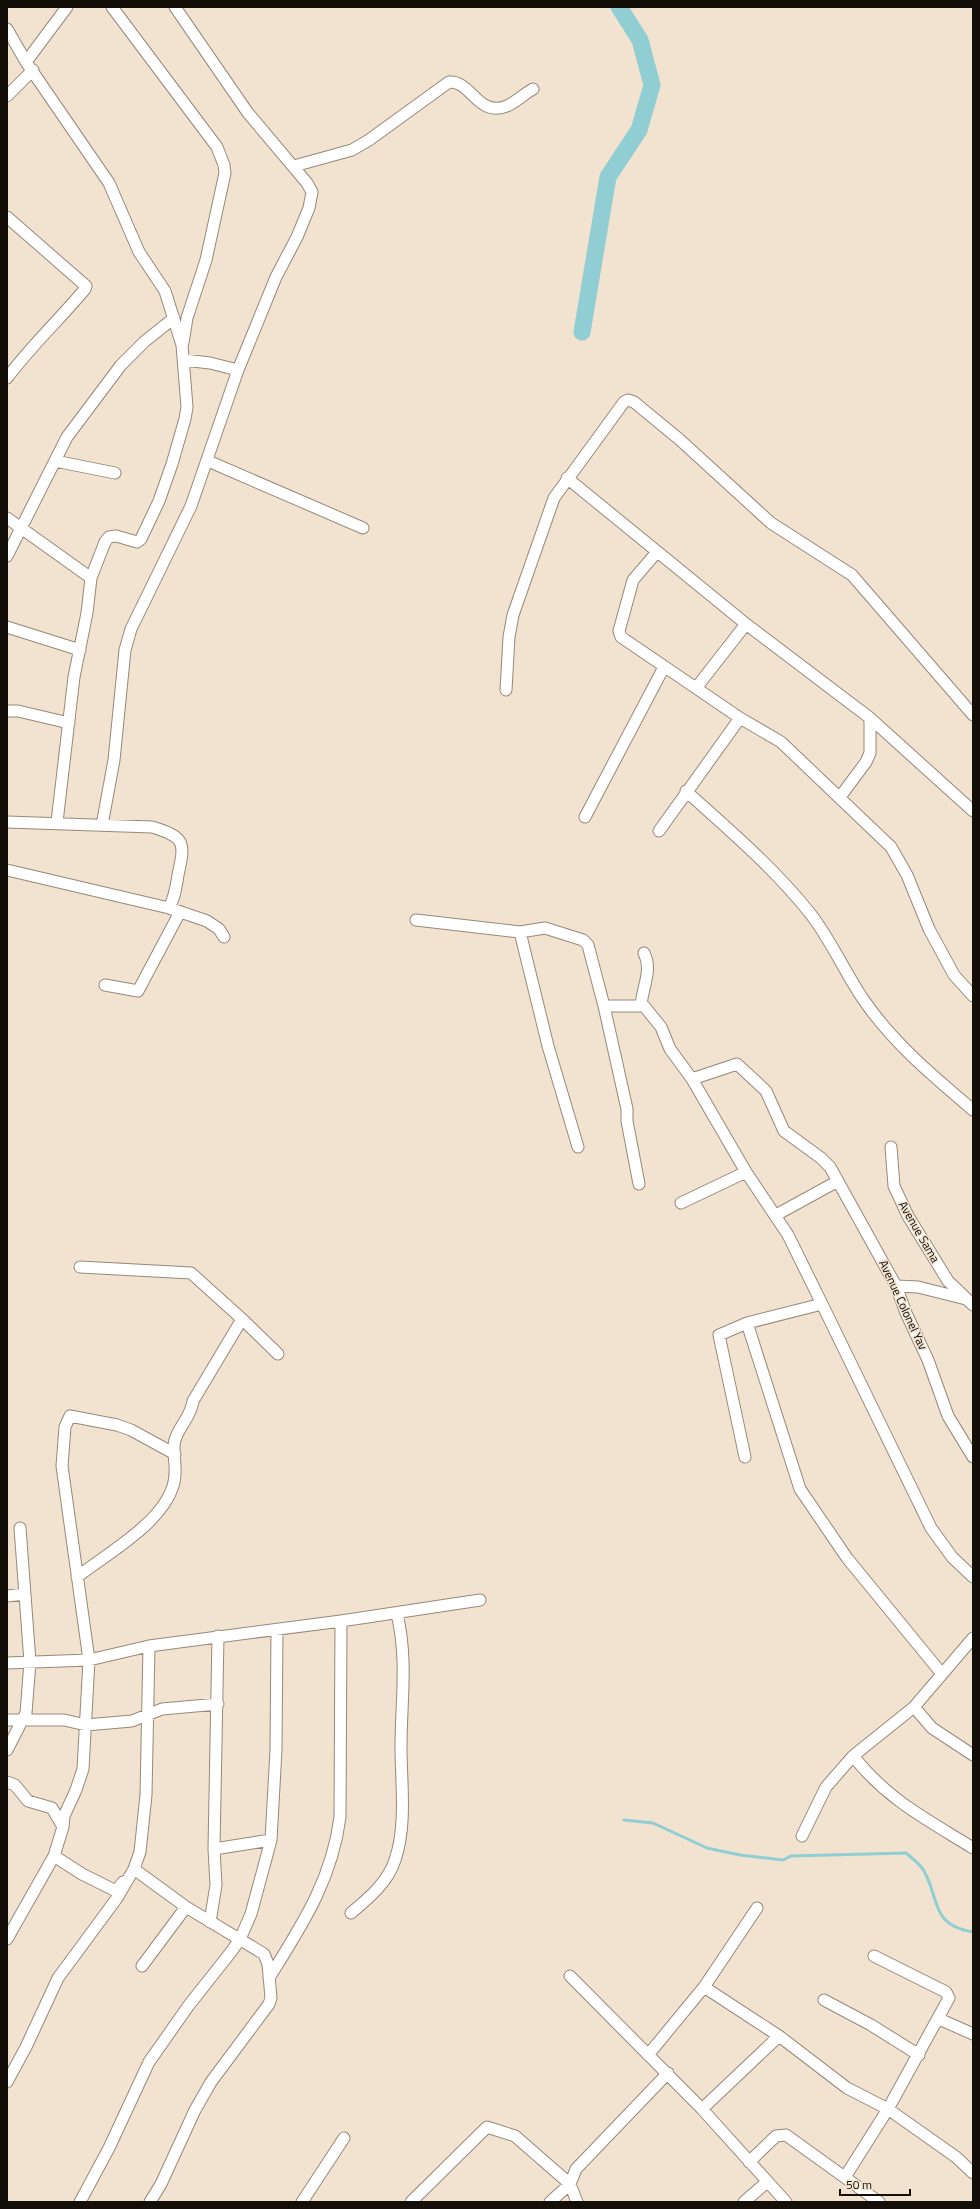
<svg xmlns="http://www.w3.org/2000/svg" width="980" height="2209" font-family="'Titillium Web',sans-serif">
<rect width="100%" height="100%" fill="#f1e3d0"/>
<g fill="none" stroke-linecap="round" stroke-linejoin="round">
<!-- stream -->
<path stroke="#90ced4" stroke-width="3" d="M624,1820L653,1823L707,1848L740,1855L783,1860L791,1856L906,1853C912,1858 920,1864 924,1871C940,1899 930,1925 973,1932"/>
<!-- river -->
<path stroke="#90ced4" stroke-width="17" d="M582,332L608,177L639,130L652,85L640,40L619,7"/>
<!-- minor casing -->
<g stroke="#968978" stroke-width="13">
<path id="minor" d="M112,7L217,147L224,165L225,173L206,260L187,318L183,343
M7,29L26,62L109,183L139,252L165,291L182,345L187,407L185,419L172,464L159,501L141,539L137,542L116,536L109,537L105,542L91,578L87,613L74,677L57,822
M26,62L67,7
M7,96L33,70
M294,166L352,150L369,140L449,82C471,80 478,118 507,106C516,102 524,94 533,89
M7,217L86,286L85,289C60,319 31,346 7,378
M184,360L210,363L238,370
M55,461L115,473
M208,461L363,528
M567,478L746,624L696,688
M7,518L91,578
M657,552L633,580L619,631L621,637L740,718L781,742L891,847L907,875L929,929L954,975L973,996
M7,556L67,437L121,365L144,342L174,318
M746,624L870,718L973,811
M7,627L80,650
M506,690L509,637L513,615L554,498L624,402L628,400L634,402L679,439L771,523L852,575L973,715
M7,711H18L69,723
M686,791C729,830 773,867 809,912C830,938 844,971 863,999C893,1043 933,1076 973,1110
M840,797L866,762L870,753V718
M585,817L664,667
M7,822L152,827C186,837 185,843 178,875C176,887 175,897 169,908
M102,825L114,760L125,650L131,629L191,506L238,370L276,277L297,237L309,208L312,192L307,183L248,113L175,7
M659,831L740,718
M7,870L169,908L207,921L219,929L224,937
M416,920L520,932
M105,985L138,991L180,912
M604,1006H644L661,1027L670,1049L692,1079L746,1172L788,1235L822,1304
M641,1006C642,988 653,970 644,953
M692,1079L737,1064L766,1091L784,1131L821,1158L830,1167L896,1286L906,1313L928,1360L948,1416L973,1457
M578,1147L548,1046L520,932L545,928L583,940L588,945L604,1006L627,1109V1121L639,1184
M891,1147L894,1186L908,1216L948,1281L973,1305
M681,1203L746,1172
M776,1215L838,1181
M80,1267L191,1273L242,1319L278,1354
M896,1286L918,1287L966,1299
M747,1323L800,1489L847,1558L942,1674
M745,1457L719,1335L747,1323L822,1304L931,1528L952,1557L973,1577
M77,1577C108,1553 162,1523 173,1486C179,1468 171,1454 175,1440C179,1426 191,1417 193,1401L242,1319
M7,1596L25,1594
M973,1638L914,1707L853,1756C888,1800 926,1819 973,1848
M7,1663L89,1660L149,1646L341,1621L480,1600
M914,1707L932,1728L973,1755
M7,1720H64L86,1725L132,1721L162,1709L218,1704
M7,1750L26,1713L30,1662L20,1528
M7,1782L15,1785L28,1801L52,1808L63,1827
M802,1836L826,1787L853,1756
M214,1849L271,1840
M54,1856L82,1874L116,1891L123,1882
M134,1869L186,1907L264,1954L268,1964L271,1998L269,2004L211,2082L195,2110L161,2184L150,2202
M351,1913C369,1898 388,1882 395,1860C407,1825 401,1783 401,1747C401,1702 408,1659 397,1614
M210,1922L216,1885L214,1849L218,1636
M7,1939L54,1856L63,1827L64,1816L76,1790L83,1769L89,1660L62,1466L65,1427L70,1416L117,1425L131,1430L175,1454
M142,1966L186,1907
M570,1976L702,2109L786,2202
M269,1978C302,1925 332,1880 340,1817L341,1621
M704,1987L779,2036L847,2088L888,2109L956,2157L973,2173
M824,2000L871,2025L919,2055
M939,2019L973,2034
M648,2055L704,1987L757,1908
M7,2082L26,2047L58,1978L117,1898L134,1869L140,1852L146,1795L149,1646
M702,2109L779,2036
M749,2162L776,2136L786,2135L879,2202
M845,2177L888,2109L949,1998L946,1992L874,1956
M80,2202L109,2148L149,2062L189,2005L231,1952L240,1939L251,1914L271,1840L276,1750L277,1630
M302,2202L344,2138
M411,2202L487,2127L515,2136L570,2184L550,2202
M577,2202L570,2184L576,2169L668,2073
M744,2202L767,2182"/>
</g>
<!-- minor -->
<use href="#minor" stroke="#fff" stroke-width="11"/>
</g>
<g text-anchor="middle" stroke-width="3" stroke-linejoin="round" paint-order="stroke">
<!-- street labels -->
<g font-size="12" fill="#130e08" stroke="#f1e3d0">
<text transform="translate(919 1232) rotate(60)" y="4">Avenue Sama</text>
<text transform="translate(903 1305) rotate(65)" y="4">Avenue Colonel Yav</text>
</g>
</g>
<!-- border -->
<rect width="980" height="2209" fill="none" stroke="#130e08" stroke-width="16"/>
<!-- scale -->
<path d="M840 2189v6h70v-6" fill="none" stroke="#130e08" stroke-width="2"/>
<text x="846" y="2189" font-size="12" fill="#130e08" stroke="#f1e3d0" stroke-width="3" paint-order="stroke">50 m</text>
</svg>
